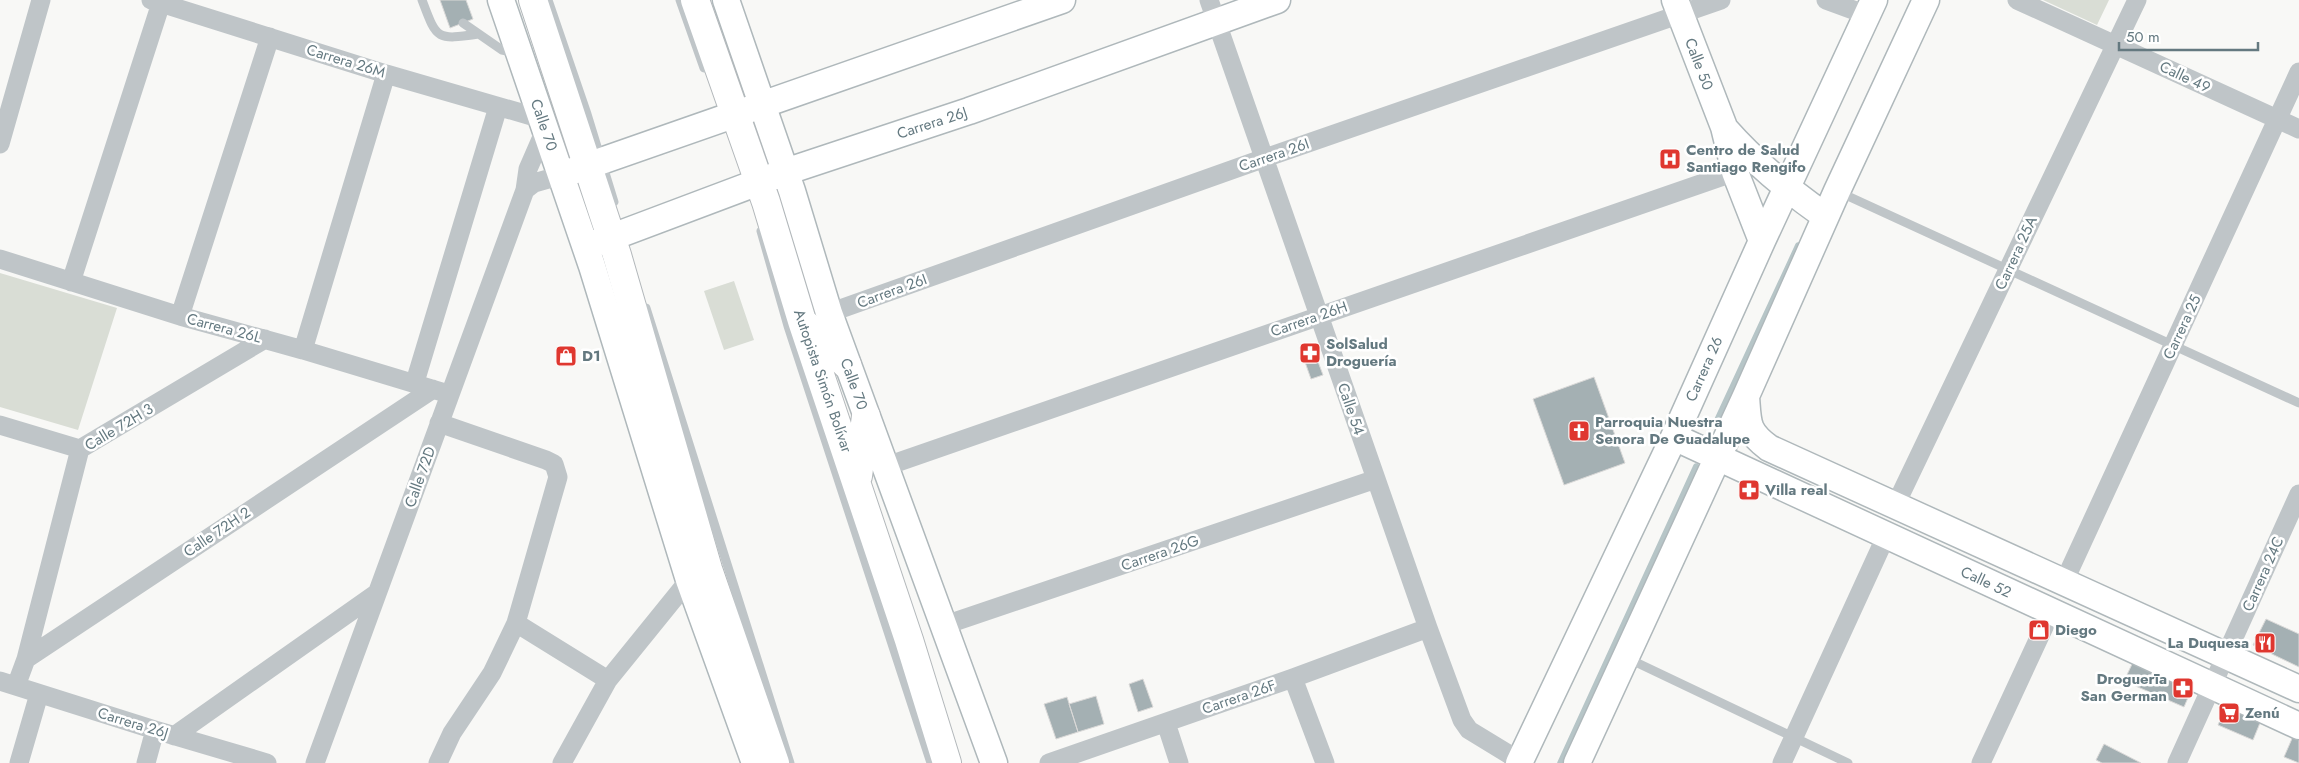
<svg xmlns="http://www.w3.org/2000/svg" width="2299" height="763" font-family="Jost,sans-serif">
<rect width="100%" height="100%" fill="#f8f8f6"/>
<!-- green -->
<path fill="#d9ddd5" d="M2043,0H2109L2097,25Z
M0,273L117,308L78,430L0,407Z
M734,281L754,340L724,350L704,291Z"/>
<g fill="none" stroke-linecap="round" stroke-linejoin="round">
<!-- stream -->
<path stroke="#b6c5c7" stroke-width="5.5" d="M1716,422L1798,245
M1560,763L1696,466"/>
</g>
<!-- building -->
<path fill="#a4b0b3" stroke="#dad9d8" d="M440,0H466L473,19L450,28Z
M1311,343L1323,375L1311,379L1300,348Z
M1594,377L1625,463L1564,485L1533,399Z
M2266,619L2299,634V667L2253,645Z
M2134,660L2193,686L2184,707L2124,681Z
M1143,679L1153,707L1138,712L1129,684Z
M1096,696L1104,724L1078,732L1069,704Z
M1067,697L1078,732L1056,739L1044,704Z
M2227,704L2262,718L2253,740L2218,725Z
M2294,734L2299,737V763L2284,757Z
M2104,744L2141,763H2102L2096,760Z"/>
<g fill="none" stroke-linecap="round" stroke-linejoin="round">
<!-- secondary casing -->
<g stroke="#afb8bb" stroke-width="29">
<path id="secondary" d="M501,0L592,266L689,580L755,763
M726,0L792,191L829,313L994,763
M1675,0L1724,127L1735,172L1762,241
M1726,130C1756,164 1788,190 1825,216
M567,173L1062,0
M591,245L785,172L969,111L1277,0
M1746,396C1748,423 1746,431 1769,448L2299,689
M1674,437L2299,726
M1519,763L1674,437L1762,241L1874,0
M1577,763L1746,396L1837,191L1926,0"/>
</g>
<!-- highway casing -->
<g stroke="#b3b8bb" stroke-width="30">
<path id="highway" d="M533,0L617,255L708,569L775,763
M695,0L766,202L802,321L909,640L947,763
M805,324L847,365
M858,476L866,416"/>
</g>
<!-- lane -->
<path stroke="#bfc5c8" stroke-width="9" d="M422,0C437,40 436,40 479,34
M548,0L587,114L614,202
M680,0L704,68
M463,23L502,50L516,53
M1839,192L2299,403
M761,231L788,326L931,763
M646,308L790,763
M1627,658L1848,763"/>
<!-- street -->
<path stroke="#bfc5c8" stroke-width="19" d="M151,0L386,74L542,119
M1209,0L1428,628L1462,720L1469,730L1520,761
M1826,0L1867,15
M2017,0L2299,129
M0,144L41,0
M525,190L534,183L562,175
M0,259L180,316L303,350L442,392
M71,282L161,3
M829,313L1265,158L1721,0
M180,316L270,37
M303,350L386,74
M415,382L498,107
M0,425L80,449
M884,467L1735,172
M1895,506L2137,0
M2064,582L2299,72
M516,623L608,680
M945,625L1376,479
M26,659L80,449L265,339
M1293,678L1325,763
M0,681L155,730L267,763
M16,686L26,659L433,389
M1166,723L1179,763
M174,736L377,593
M19,763L39,694
M146,763L155,730
M315,763L525,190L528,169L545,130
M438,763L452,733L492,673L516,623L558,477L554,464L546,460L439,423
M562,763L608,680L689,580
M1049,763L1293,678L1428,628
M1782,763L1886,536
M1981,763L2051,612
M2177,763L2299,494"/>
<!-- secondary -->
<use href="#secondary" stroke="#fff" stroke-width="26"/>
<!-- highway -->
<use href="#highway" stroke="#fff" stroke-width="28"/>
</g>
<!-- icons -->
<defs>
<g id="hospital-square" transform="scale(1.125)"><rect x="-9" y="-9" width="18" height="18" rx="4" fill="#df372f" stroke="#fff"/><path d="M-5-5h3v3.5h4V-5h3V5h-3V1.5h-4V5h-3Z" fill="#fff"/></g>
<g id="pharmacy-square" transform="scale(1.125)"><rect x="-9" y="-9" width="18" height="18" rx="4" fill="#df372f" stroke="#fff"/><path d="M-2-6h4v4h4v4h-4v4h-4v-4h-4v-4h4Z" fill="#fff"/></g>
<g id="shop-square" transform="scale(1.125)"><rect x="-9" y="-9" width="18" height="18" rx="4" fill="#df372f" stroke="#fff"/><path d="M-5-2.5h2.3a2.7 3.5 0 0 1 5.4 0H5L5.5 6h-11ZM-1.5-2.5h3a1.5 2.3 0 0 0-3 0Z" fill="#fff"/></g>
<g id="church-square" transform="scale(1.125)"><rect x="-9" y="-9" width="18" height="18" rx="4" fill="#df372f" stroke="#fff"/><path d="M-1.2-6h2.4v3.5h3.3v2.4h-3.3V6h-2.4V-.1h-3.3v-2.4h3.3Z" fill="#fff"/></g>
<g id="restaurant-square" transform="scale(1.125)"><rect x="-9" y="-9" width="18" height="18" rx="4" fill="#df372f" stroke="#fff"/><path d="M-5-6h1v4h1v-4h1v4h1v-4h1v5L-1.5 .5V6h-2V.5L-5-1ZM5-6V6H3V1.5H1.5Q1.5-4 5-6Z" fill="#fff"/></g>
<g id="supermarket-square" transform="scale(1.125)"><rect x="-9" y="-9" width="18" height="18" rx="4" fill="#df372f" stroke="#fff"/><path d="M-6-5.5h2.5l.6 2H6L4.5 2H-2.5L-4.4-4H-6ZM-1.5 3.2a1.3 1.3 0 1 0 .1 0ZM3 3.2a1.3 1.3 0 1 0 .1 0Z" fill="#fff"/></g>
</defs>
<g fill-rule="evenodd">
<use href="#hospital-square" x="1670" y="159"/>
<use href="#pharmacy-square" x="1310" y="353"/>
<use href="#shop-square" x="566" y="356"/>
<use href="#church-square" x="1579" y="431"/>
<use href="#pharmacy-square" x="1749" y="490"/>
<use href="#shop-square" x="2039" y="630"/>
<use href="#restaurant-square" x="2265" y="643"/>
<use href="#pharmacy-square" x="2183" y="688"/>
<use href="#supermarket-square" x="2229" y="713"/>
</g>
<g text-anchor="middle" stroke-width="5" stroke-linejoin="round" paint-order="stroke">
<!-- street labels -->
<g font-size="15" fill="#647980" stroke="#fff">
<text transform="translate(346 61) rotate(17)" y="5">Carrera 26M</text>
<text transform="translate(1699 64) rotate(69)" y="5">Calle 50</text>
<text transform="translate(2185 77) rotate(25)" y="5">Calle 49</text>
<text transform="translate(932 123) rotate(-18)" y="5">Carrera 26J</text>
<text transform="translate(544 125) rotate(71)" y="5">Calle 70</text>
<text transform="translate(1274 155) rotate(-19)" y="5">Carrera 26I</text>
<text transform="translate(2016 253) rotate(-65)" y="5">Carrera 25A</text>
<text transform="translate(892 291) rotate(-20)" y="5">Carrera 26I</text>
<text transform="translate(1309 319) rotate(-19)" y="5">Carrera 26H</text>
<text transform="translate(2182 327) rotate(-65)" y="5">Carrera 25</text>
<text transform="translate(224 328) rotate(15)" y="5">Carrera 26L</text>
<text transform="translate(1704 369) rotate(-66)" y="5">Carrera 26</text>
<text transform="translate(823 381) rotate(71)" y="5">Autopista Simón Bolívar</text>
<text transform="translate(854 384) rotate(70)" y="5">Calle 70</text>
<text transform="translate(1351 409) rotate(71)" y="5">Calle 54</text>
<text transform="translate(119 427) rotate(-31)" y="5">Calle 72H 3</text>
<text transform="translate(420 477) rotate(-70)" y="5">Calle 72D</text>
<text transform="translate(217 532) rotate(-34)" y="5">Calle 72H 2</text>
<text transform="translate(1160 553) rotate(-19)" y="5">Carrera 26G</text>
<text transform="translate(2263 574) rotate(-66)" y="5">Carrera 24C</text>
<text transform="translate(1986 582) rotate(25)" y="5">Calle 52</text>
<text transform="translate(1239 697) rotate(-19)" y="5">Carrera 26F</text>
<text transform="translate(133 723) rotate(17)" y="5">Carrera 26J</text>
</g>
<!-- poi labels -->
<g font-size="15" font-weight="bold" fill="#647980" stroke="#fff" text-anchor="start">
<text x="1686" y="155">Centro de Salud<tspan x="1686" dy="17">Santiago Rengifo</tspan></text>
<text x="1326" y="349">SolSalud<tspan x="1326" dy="17">Droguería</tspan></text>
<text x="582" y="361">D1</text>
<text x="1595" y="427">Parroquia Nuestra<tspan x="1595" dy="17">Senora De Guadalupe</tspan></text>
<text x="1765" y="495">Villa real</text>
<text x="2055" y="635">Diego</text>
<text x="2249" y="648" text-anchor="end">La Duquesa</text>
<text x="2167" y="684" text-anchor="end">Droguerīa<tspan x="2167" dy="17">San German</tspan></text>
<text x="2245" y="718">Zenú</text>
</g>
</g>
<!-- scale -->
<path d="M2119 42v8h139v-8" fill="none" stroke="#647980" stroke-width="2.5"/>
<text x="2126" y="42" font-size="15" fill="#647980" stroke="#ffffff" stroke-width="4" paint-order="stroke">50 m</text>
</svg>
